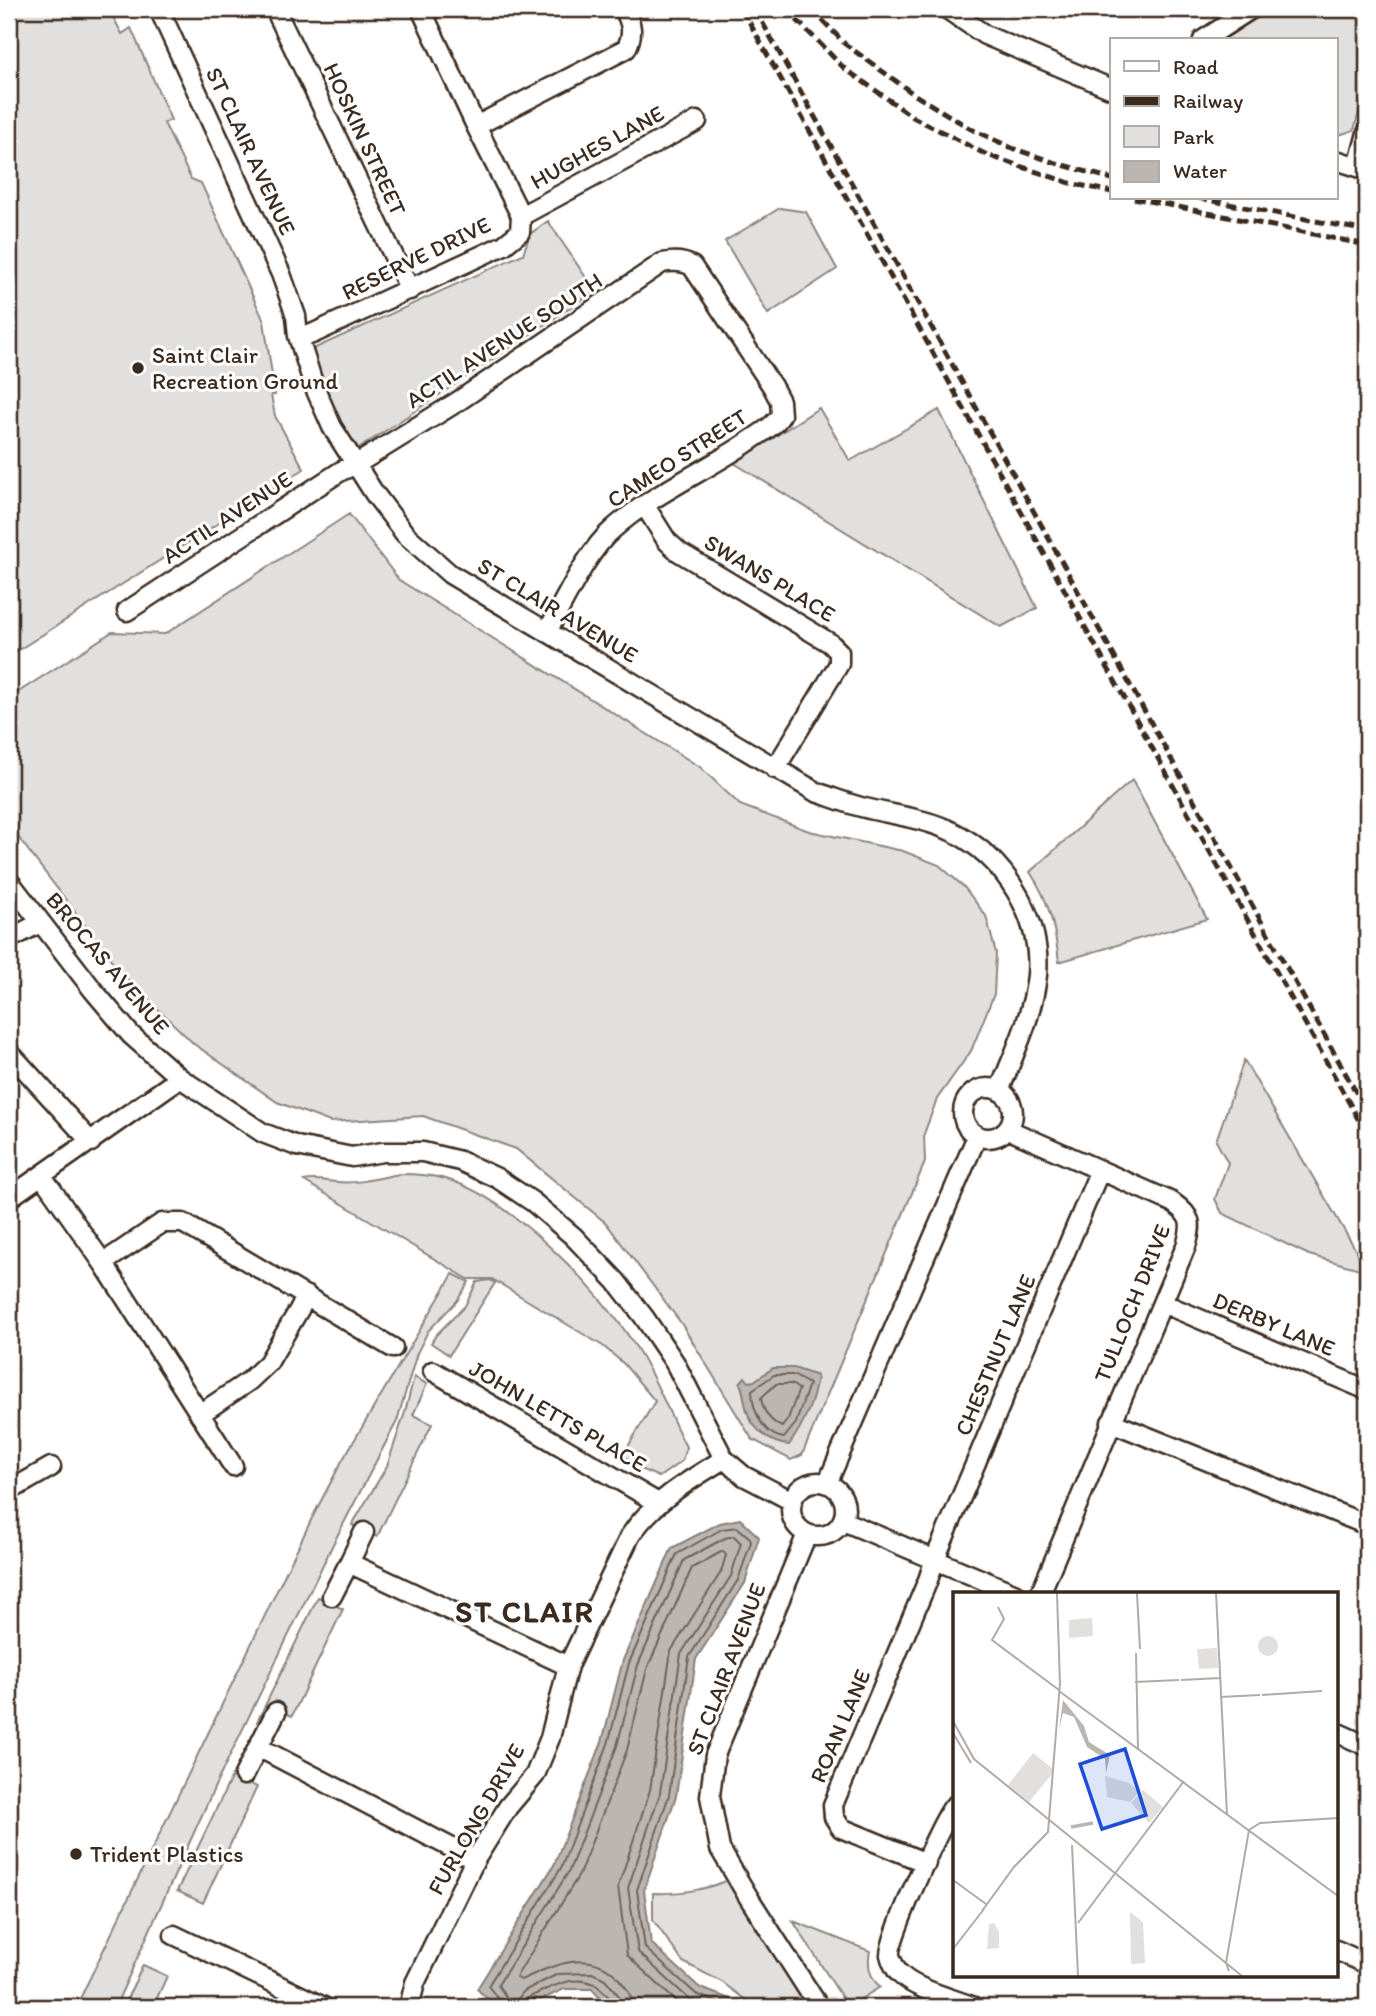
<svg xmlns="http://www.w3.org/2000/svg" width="1376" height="2016" font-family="Itim,sans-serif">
<rect width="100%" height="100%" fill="#fff"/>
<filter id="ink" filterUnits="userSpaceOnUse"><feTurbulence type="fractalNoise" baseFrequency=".0143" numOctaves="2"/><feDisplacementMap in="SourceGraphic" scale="14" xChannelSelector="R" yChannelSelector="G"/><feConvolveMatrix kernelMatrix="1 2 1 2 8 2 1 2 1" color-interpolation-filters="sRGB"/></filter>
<g filter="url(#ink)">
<!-- green -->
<path fill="#e2e0de" stroke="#8e857e" stroke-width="2" d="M9,9H109L122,34L131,28L171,120L164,123L191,179L201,183L264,321L275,395H271L275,416L304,469L9,656Z
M1271,9H1367V83L1354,130L1336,136V40H1223Z
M780,208L806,212L837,269L768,314L725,241Z
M548,221L595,291L358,449L332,414L313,349L523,254L530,234Z
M819,408L850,461L939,410L1037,608L1001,627L734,463Z
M349,514L399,580L700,767L740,805L809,831L903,851L939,865L964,887L986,916L996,953L994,994L971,1051L937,1099L924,1134L925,1162L802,1455L791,1460L752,1439L681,1323L606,1223L516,1149L423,1116L330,1122L277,1102L194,1044L122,974L9,825V698L112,632L165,634Z
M1132,780L1207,919L1059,962C1055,927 1050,902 1030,872Z
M1244,1060L1367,1269V1271L1309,1255L1222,1213L1215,1199L1228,1163L1216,1141Z
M399,1174C415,1174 431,1175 446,1179C511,1198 600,1290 636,1347C656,1378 669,1414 686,1447L682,1461L659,1477L640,1469L623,1455L655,1401L624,1364L603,1346L492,1279H468L304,1181C316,1178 325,1181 337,1182C358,1184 379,1178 399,1174Z
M453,1274L469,1282L457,1301L428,1331L417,1353L397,1421L333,1544L216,1784L115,2007H76L313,1516L342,1461Z
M490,1280L495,1283L449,1355L431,1343L436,1335L465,1306L477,1282Z
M414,1377L427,1384L413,1415L432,1424L377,1537L352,1525L387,1466L405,1412Z
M318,1597L343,1609L292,1716L271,1708L264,1725L257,1722Z
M232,1776L257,1787L203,1903L177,1891Z
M736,1876L819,2007H755L722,1982L683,1962L653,1920V1893C683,1894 708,1890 736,1876Z
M793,1921L870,1951C867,1965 869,1977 880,1987L848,2007Z
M143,1965L167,1976L153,2007H123Z"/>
<!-- water -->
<path fill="#bcb6b3" stroke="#887e77" stroke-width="2" d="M773,1368H794L817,1376C814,1402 804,1424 789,1445C771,1444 752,1429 747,1411C744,1401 744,1392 740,1383L745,1377L749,1382L754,1381Z
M740,1519L759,1537L745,1583L696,1659L676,1796L644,1890L651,1943L700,1988L730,1999L742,2007H608L592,1989H564L526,2007H496L477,1989L554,1865L602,1742L623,1660L672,1548L720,1523Z"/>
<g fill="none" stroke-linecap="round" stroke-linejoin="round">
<!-- shore -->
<path stroke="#6f625a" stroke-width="2" d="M774,1375H793L809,1384L796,1423L784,1438C762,1435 752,1409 752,1390Z
M776,1384H791L799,1389L788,1419L782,1427C769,1421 763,1411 761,1398Z
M501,2007L500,2001L488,1986L561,1868L608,1744L629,1663L677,1554L722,1529L737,1527L750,1538L751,1542L738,1580L689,1657L669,1795L637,1890L645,1948L696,1994L729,2007
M525,2007L528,1998C552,1986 584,1968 605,1993C610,1998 612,2001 613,2007
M622,2007L619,1996L605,1979L592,1973L558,1974L524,1991L513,2005L510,2003L498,1985L569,1871L617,1746L638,1665L684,1560L725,1538L734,1536L741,1543L731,1576L681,1654L660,1793L628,1888L638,1952L690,2000L706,2007
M632,2007C632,1994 626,1987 618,1978C591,1947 551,1966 521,1980L516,1977L579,1875L627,1750L647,1669L692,1568L723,1551L726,1555L721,1572L671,1651L650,1790L618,1887L627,1955L682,2007"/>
<!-- minor casing -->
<g stroke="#3b2a1e" stroke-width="23">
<path id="minor" d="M159,9L281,274L296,316L298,336L314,386L332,427L374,493L405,534L450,574L816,792C831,797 846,803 861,807C892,815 925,818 953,832C1004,857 1042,917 1037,975C1033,1015 1014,1054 999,1091
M275,9L410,290
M947,9L985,35L1112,89
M1203,40L1251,9
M476,126L626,49C634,34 632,24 624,9
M1336,160L1367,170
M1358,167L1367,133
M521,216L697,121
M298,336L312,334L504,245L520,232L521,216L476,126L421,9
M645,506L667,541L679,552L830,643L839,652V664L775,769
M127,611L341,471L355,465L457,402L662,263C672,261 683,261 692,266L772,386L780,401L781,415C774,427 759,434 748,442C704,472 652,494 613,529C587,551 564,602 547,632
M9,881L93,990L131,1035L180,1078L263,1133L297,1146L352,1157L383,1152H423L460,1161L497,1178L533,1202L573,1236L616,1281L644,1317L675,1363L724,1459L744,1476L792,1501
M9,939L40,923
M9,1052L91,1142
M963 1113a25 25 0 1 1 50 0a25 25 0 1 1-50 0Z
M1007,1129L1172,1202C1192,1216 1193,1223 1186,1246L1040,1594
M42,1176L103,1263L233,1466
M9,1198L180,1078
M103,1263L162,1223H183L393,1348
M1162,1303L1367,1390
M433,1371L658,1503
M200,1414L249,1381L268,1363L307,1296
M1111,1422L1367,1525
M791 1509a27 27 0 1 1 54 0a27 27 0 1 1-54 0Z
M827,1484L977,1136
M9,1491L51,1467
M843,1521L1016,1594
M807,1534L715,1755L710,1796L720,1849L749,1898L819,2007
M349,1563L364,1532
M332,1596L349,1563L568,1666
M1336,1732L1367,1746
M258,1747L475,1860
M244,1775L276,1712
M954,1806C943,1818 888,1940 890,1955C891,1960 896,1971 900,1974C914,1989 954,1999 974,2007
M926,1863L841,1828L834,1817L833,1805L928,1580L935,1559L1100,1170
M174,1935L324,2007
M1336,1950L1367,1964
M409,2007L415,1983L475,1860L508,1807L535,1775L550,1738L568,1666L630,1536C652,1502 689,1480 724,1459"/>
</g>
<!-- minor -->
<use href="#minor" stroke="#fff" stroke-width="18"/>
<!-- rail -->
<path stroke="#3b2a1e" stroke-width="5" stroke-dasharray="10 5" stroke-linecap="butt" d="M742,9L1367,1135
M755,9L1367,1112
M786,9L844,68L913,117L987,155L1070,183L1112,192
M812,9L845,44L915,95L971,129L1012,148L1056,163L1112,179
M1134,198L1367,245
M1198,198L1367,231"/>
</g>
</g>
<!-- markers -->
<g fill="#3b2a1e" stroke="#fff" stroke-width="2.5">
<circle cx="138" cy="368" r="7"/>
<circle cx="76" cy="1854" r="7"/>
</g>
<g text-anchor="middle" stroke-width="6" stroke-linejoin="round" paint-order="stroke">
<!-- street labels -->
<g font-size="23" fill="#3b2a1e" stroke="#fff">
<text transform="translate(365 139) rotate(65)" y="8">HOSKIN STREET</text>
<text transform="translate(597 147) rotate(-29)" y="8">HUGHES LANE</text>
<text transform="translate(251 151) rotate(65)" y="8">ST CLAIR AVENUE</text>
<text transform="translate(416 258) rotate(-26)" y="8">RESERVE DRIVE</text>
<text transform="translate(504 340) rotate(-33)" y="8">ACTIL AVENUE SOUTH</text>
<text transform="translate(677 458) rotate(-33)" y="8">CAMEO STREET</text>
<text transform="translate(227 517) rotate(-33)" y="8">ACTIL AVENUE</text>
<text transform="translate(770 578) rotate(31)" y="8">SWANS PLACE</text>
<text transform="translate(558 610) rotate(31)" y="8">ST CLAIR AVENUE</text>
<text transform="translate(108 963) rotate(50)" y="8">BROCAS AVENUE</text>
<text transform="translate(1132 1303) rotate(-68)" y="8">TULLOCH DRIVE</text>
<text transform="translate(1274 1324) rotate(23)" y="8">DERBY LANE</text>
<text transform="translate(995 1355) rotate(-67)" y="8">CHESTNUT LANE</text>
<text transform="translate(558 1416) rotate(30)" y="8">JOHN LETTS PLACE</text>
<text transform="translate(726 1669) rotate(-69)" y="8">ST CLAIR AVENUE</text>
<text transform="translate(840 1726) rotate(-67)" y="8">ROAN LANE</text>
<text transform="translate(476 1819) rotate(-60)" y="8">FURLONG DRIVE</text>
</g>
<!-- poi labels -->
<g font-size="23" fill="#3b2a1e" stroke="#fff" text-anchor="start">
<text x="152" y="363">Saint Clair<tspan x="152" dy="26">Recreation Ground</tspan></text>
<text x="90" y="1862">Trident Plastics</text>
</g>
<!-- district labels -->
<g font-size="30" font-weight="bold" letter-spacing="2" fill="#3b2a1e" stroke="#fff">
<text x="525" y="1622">ST CLAIR</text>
</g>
</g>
<!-- overview -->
<g transform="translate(953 1592)">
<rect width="385" height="385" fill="#fff"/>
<path d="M139,26L140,44L116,46V28ZM305 54a10 10 0 1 1 20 0a10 10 0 1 1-20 0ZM264,56L265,76L246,77L244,57ZM80,161L100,177L99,182L76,210L55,193ZM152,184L176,191L186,200L177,210L154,205ZM190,198L210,215L196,231L178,211ZM177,320L190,330L192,371L178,372ZM36,332L41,331L46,340V356L34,357Z" fill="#e2e0de"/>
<path d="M110,108L131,134L136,150L157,163L153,181L152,167L134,155L121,125L110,121L106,138Z" fill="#bcb6b3"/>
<path fill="none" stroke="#bcb6b3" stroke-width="3.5" d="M118,235L140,231"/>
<path fill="none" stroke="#b1aaa5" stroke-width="2" d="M104,1L107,93M184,1L187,57M263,1L274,222M45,15L51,27L39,48L106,98M183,61L185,157M228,88L267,86M182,90L226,88M106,99L385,304M309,103L369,99M267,105L307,103M0,129L21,167L289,384M0,141L18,171M119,253L125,384M0,288L33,312M29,319L61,275L95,240L107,91M125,331L231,189M0,357L31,317M276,379L273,371L296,238L307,231L385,226"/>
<path fill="#1d4ed8" fill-opacity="0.15" stroke="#1d4ed8" stroke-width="3.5" d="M172,157L193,223L149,237L127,172Z"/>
<rect width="385" height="385" fill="none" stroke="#3b2a1e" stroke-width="3.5"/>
</g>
<!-- margin -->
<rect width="1376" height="2016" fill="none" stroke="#fff" stroke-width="35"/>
<rect x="18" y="18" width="1341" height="1981" fill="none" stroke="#3b2a1e" stroke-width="2.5" filter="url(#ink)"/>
<!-- legend -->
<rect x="1110" y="38" width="228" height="161" fill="#ffffff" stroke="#b1aaa5" stroke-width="2"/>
<rect x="1124" y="61" width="35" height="10" fill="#ffffff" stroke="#b1aaa5" stroke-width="2"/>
<text x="1173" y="74" font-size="21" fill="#3b2a1e">Road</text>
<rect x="1124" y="96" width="35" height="10" fill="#3b2a1e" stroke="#b1aaa5" stroke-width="2"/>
<text x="1173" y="108" font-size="21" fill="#3b2a1e">Railway</text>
<rect x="1124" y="126" width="35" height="21" fill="#e2e0de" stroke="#b1aaa5" stroke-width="2"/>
<text x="1173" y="144" font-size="21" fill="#3b2a1e">Park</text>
<rect x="1124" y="161" width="35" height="21" fill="#bcb6b3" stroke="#b1aaa5" stroke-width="2"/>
<text x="1173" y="178" font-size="21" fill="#3b2a1e">Water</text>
</svg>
